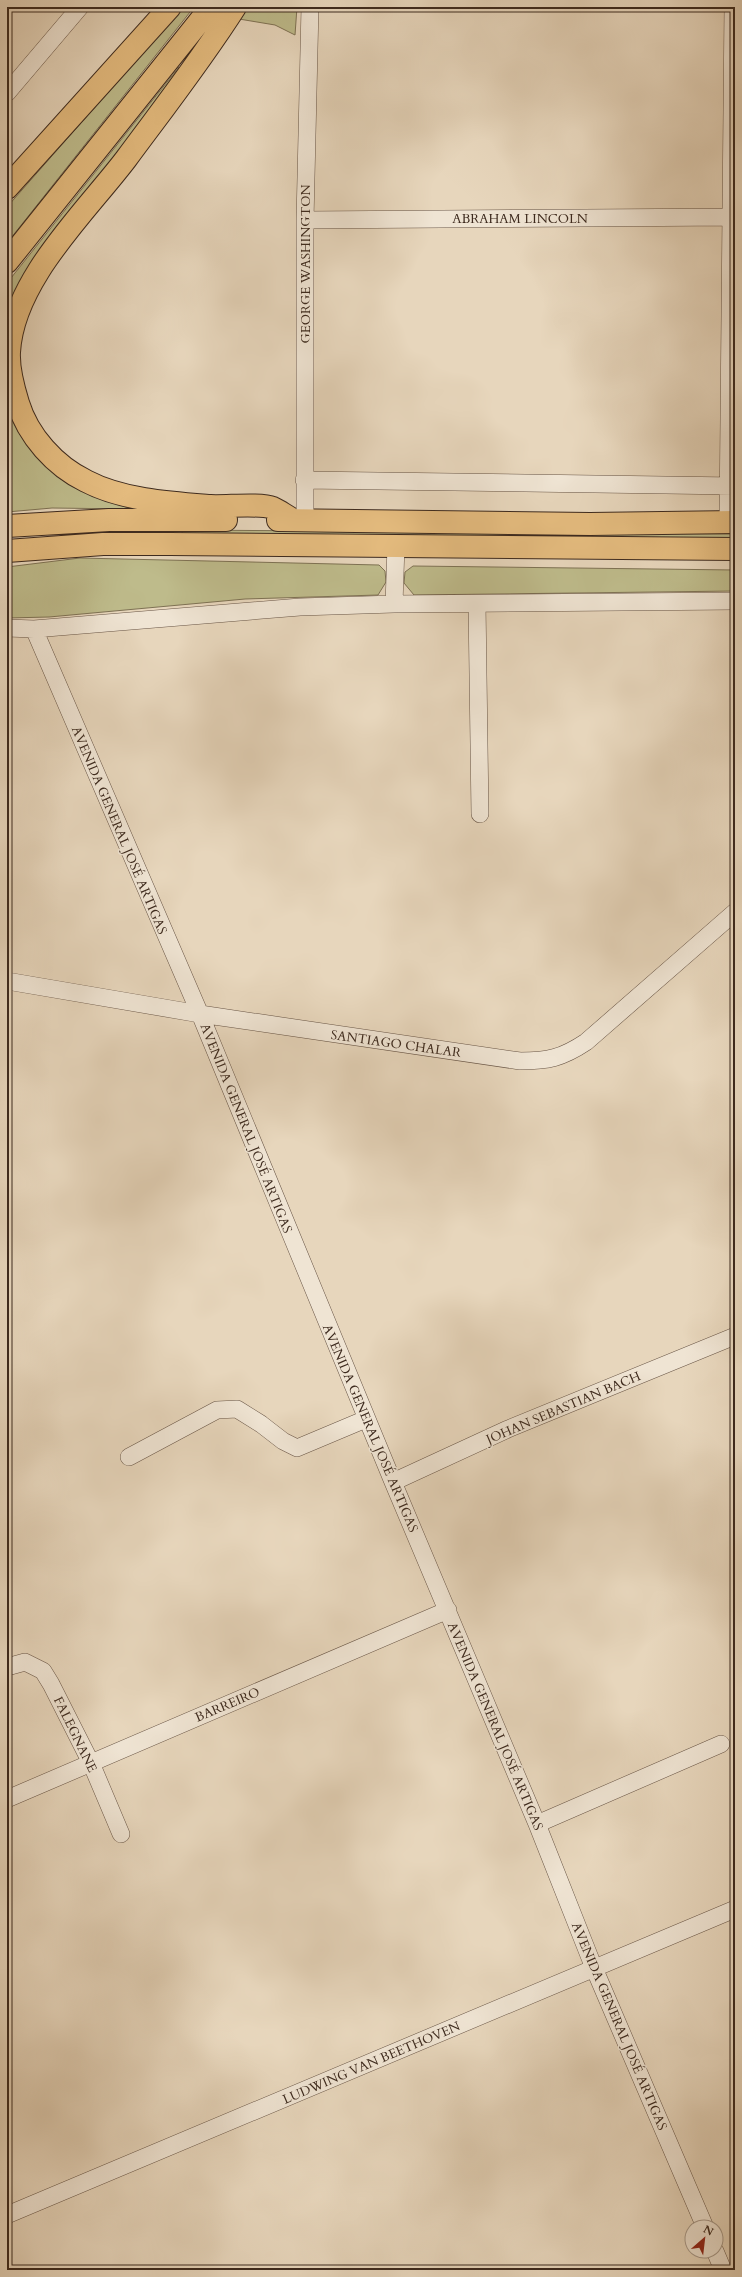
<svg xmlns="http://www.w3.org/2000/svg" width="742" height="2277" font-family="Cardo,serif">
<rect width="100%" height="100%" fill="#e7d6bc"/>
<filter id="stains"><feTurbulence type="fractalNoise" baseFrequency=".005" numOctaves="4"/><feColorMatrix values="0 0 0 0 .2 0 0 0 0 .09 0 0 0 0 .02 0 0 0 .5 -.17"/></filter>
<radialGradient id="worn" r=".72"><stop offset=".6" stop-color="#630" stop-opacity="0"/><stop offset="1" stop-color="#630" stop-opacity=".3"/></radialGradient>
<!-- green -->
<path fill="#bebb8b" stroke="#7e7254" d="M183,7H194L7,243V207Z
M246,7H297L295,35L275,25L239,19Z
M179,67L182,71L7,315V283Z
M7,406C11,415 15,427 21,436C51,478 85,493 131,509L52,508L7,512Z
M182,530L735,534V539L182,534Z
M80,558L379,565L385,571L386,582L378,595L245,599L49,617L7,618V567Z
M413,566L735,570V591L414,595L404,583L405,572Z"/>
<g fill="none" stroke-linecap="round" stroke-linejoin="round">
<!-- minor casing -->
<g stroke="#685546" stroke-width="18">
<path id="minor" d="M7,93L80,7
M305,220L735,217
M304,480L735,486
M305,520V220L310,7
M728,522L733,7
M394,604L396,546
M477,604L480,814
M7,628L34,629L300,607L394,604L735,601
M34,629L200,1014L393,1482L537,1824L594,1968L705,2227
M7,981L200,1014L520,1061C548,1061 562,1058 586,1042L735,912
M129,1457L217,1410L237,1409L261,1424L283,1441L297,1448L366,1419
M393,1482L508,1429L735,1336
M7,1667L25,1662L43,1671L51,1684L91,1763L121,1834
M7,1799L448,1610
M537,1824L721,1744
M7,2215L735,1909
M715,2251L723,2270"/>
</g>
<!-- highway casing -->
<g stroke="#3d2a1e" stroke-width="24">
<path id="highway" d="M235,7C202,59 163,109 126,159C85,213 13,280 9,352C8,369 13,387 18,403C28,436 55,466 86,481C122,500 170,503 210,506C226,507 260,503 273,508C280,511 287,517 294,520
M7,188L170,7
M7,262L211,7
M278,520L590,524L735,522
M7,526L109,520H226
M7,551L103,544H170L735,549"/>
</g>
<!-- minor -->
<use href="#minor" stroke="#efe4d3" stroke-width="17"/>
<!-- highway -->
<use href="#highway" stroke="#e4bb7e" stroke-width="22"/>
</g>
<g text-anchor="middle" stroke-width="3" stroke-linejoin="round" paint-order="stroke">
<!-- street labels -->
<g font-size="13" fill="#3d2a1e" stroke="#efe4d3">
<text x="520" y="223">ABRAHAM LINCOLN</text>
<text transform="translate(305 264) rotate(-90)" y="5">GEORGE WASHINGTON</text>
<text transform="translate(120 830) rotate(67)" y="5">AVENIDA GENERAL JOSÉ ARTIGAS</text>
<text transform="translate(396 1043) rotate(8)" y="5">SANTIAGO CHALAR</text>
<text transform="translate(247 1128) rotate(68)" y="5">AVENIDA GENERAL JOSÉ ARTIGAS</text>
<text transform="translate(563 1407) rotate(-23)" y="5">JOHAN SEBASTIAN BACH</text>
<text transform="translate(371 1428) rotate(67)" y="5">AVENIDA GENERAL JOSÉ ARTIGAS</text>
<text transform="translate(227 1704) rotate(-23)" y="5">BARREIRO</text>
<text transform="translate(496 1726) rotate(67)" y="5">AVENIDA GENERAL JOSÉ ARTIGAS</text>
<text transform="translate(76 1734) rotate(64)" y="5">FALEGNANE</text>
<text transform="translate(620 2026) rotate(67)" y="5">AVENIDA GENERAL JOSÉ ARTIGAS</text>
<text transform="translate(371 2062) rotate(-23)" y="5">LUDWING VAN BEETHOVEN</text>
</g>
</g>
<!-- margin -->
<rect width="742" height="2277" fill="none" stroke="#e7d6bc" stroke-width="24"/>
<rect x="8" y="8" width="726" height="2261" fill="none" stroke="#3d2a1e" stroke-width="2"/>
<rect x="12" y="12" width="718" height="2253" fill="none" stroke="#3d2a1e"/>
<!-- north arrow -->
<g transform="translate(704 2239) rotate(28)"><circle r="19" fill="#efe4d3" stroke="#a89a8b"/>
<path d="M0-3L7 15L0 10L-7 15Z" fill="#8f2418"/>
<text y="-6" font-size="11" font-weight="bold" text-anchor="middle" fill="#3d2a1e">N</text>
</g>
<rect width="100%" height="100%" filter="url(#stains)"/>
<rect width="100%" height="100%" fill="url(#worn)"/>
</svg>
